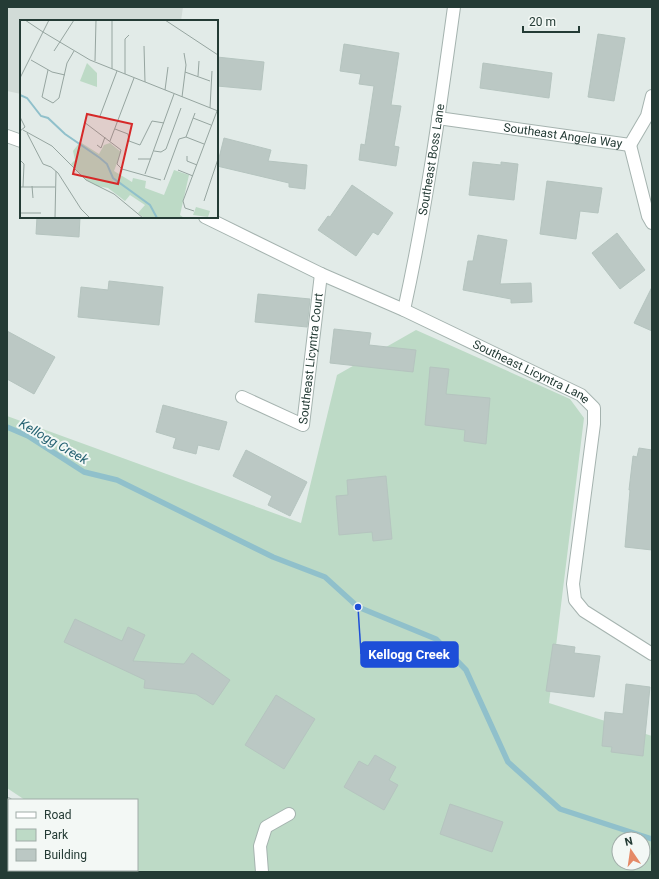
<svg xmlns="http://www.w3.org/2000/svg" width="659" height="879" font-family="Roboto,sans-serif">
<rect width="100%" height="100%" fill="#e2ebe8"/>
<!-- built -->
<path fill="#d1dbd7" d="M7,7H183L181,21H21V94L7,91Z"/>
<!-- green -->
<path fill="#bddac6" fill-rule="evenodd" d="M416,330L570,399L584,418L549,703L652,736V872H137L134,870H137V800H25L7,788V416L301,523L337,375ZM619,839H643V863H619Z"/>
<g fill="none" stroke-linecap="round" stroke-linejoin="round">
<!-- stream -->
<path stroke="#90c0cb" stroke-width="5.5" d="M7,427L28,436L84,472L117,480L273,557L325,577L358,607L436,639L466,670L508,762L560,809L652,839"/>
</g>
<!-- building -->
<path fill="#bbc8c4" stroke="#b5c4bf" d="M598,34L625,38L614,101L588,97Z
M344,44L399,53L391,105L401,106L394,146L399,147L396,166L359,160L361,144L365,145L374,86L359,84L361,74L340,71Z
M217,57L264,62L261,90L217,86Z
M483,63L552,73L549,98L480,88Z
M224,138L271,150L268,161L307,165L305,189L289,187V183L217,166Z
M473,162L501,165V162L518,164L514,200L469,195Z
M547,181L602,188L598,213L580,211L576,239L540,234Z
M352,185L393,213L378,235L373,232L356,256L318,230L328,216L330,217Z
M37,217H80L79,237L36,234Z
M617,233L645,270L620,289L592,253Z
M478,235L507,240L500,284L531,283L532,302L511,303V299L463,290L468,261H473Z
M109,281L163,287L159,325L78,317L81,287L108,290Z
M652,287V331L634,323Z
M258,294L310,299L307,327L255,322Z
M334,329L371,333L369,345L416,350L413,372L330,363Z
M7,331L55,357L34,394L7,379Z
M430,367L449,369L446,394L490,398L486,444L464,441L465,430L425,425Z
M163,405L227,422L219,450L198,445L196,454L173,448L176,438L156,432Z
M639,448L652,450V550L625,547L630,490H629L633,456L637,457Z
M246,450L307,482L290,516L268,505L272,496L233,476Z
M386,476L392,539L373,541L372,532L339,535L336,496L348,495L347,480Z
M75,619L122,641L128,627L145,635L133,661L184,664L192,653L230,680L213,705L196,694L144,688L145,680L64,642Z
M553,644L575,647L574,653L600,656L594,697L546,691Z
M626,684L650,687L643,756L611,752L612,747L602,746L605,712L623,714Z
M276,695L315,719L284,769L245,745Z
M375,755L396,767L389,780L398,785L384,810L344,787L359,761L368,766Z
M450,804L503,822L492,852L440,834Z"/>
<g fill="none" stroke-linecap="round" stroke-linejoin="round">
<!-- minor casing -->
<g stroke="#a5b3af" stroke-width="14">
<g id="minor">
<path id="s1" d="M438,118L630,145"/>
<path d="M7,136L21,141"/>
<path d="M630,145L648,216L652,223"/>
<path d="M630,145L647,116L652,96"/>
<path id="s2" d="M205,217L321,274L404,310L581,395L594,408V424L573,584L575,600L584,611L652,654"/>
<path id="s3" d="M404,310C426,210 440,109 454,7"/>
<path id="s4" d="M242,397L303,425L321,274"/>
<path d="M7,804L9,806"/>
<path d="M105,870L108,872"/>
<path d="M262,872L260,846L266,827L289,814"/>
</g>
</g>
<!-- minor -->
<use href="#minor" stroke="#fff" stroke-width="12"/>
</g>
<g text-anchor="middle" stroke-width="4" stroke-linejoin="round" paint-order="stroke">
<!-- street labels -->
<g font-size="12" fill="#243b35" stroke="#f3f8f5">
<text dy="4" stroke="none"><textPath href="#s1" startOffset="126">Southeast Angela Way</textPath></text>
<text dy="4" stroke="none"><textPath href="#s3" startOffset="153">Southeast Boss Lane</textPath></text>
<text dy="4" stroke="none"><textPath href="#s4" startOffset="134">Southeast Licyntra Court</textPath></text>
<text dy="4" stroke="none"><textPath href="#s2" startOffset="361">Southeast Licyntra Lane</textPath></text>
</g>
<!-- water labels -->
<g font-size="13" font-style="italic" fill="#246171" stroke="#f3f8f5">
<text transform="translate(54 441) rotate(30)" y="5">Kellogg Creek</text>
</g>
</g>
<!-- overview -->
<g transform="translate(20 20)">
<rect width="198" height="198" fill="#e2ebe8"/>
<path d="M67,43L77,53V67L60,61ZM60,122L79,134L84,125L90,123L101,132L94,151L112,162L113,158L126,161L125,168L144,175L154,150L169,155L160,195L164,198H124L118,193L125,185L110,175L105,181L88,168L77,166L66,160L51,144L55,140L53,131ZM176,187L190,191L188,197L173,195Z" fill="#bddac6"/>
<path fill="none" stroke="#90c0cb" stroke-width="2" d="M0,75L7,78L21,96L28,98L45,114L80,138L87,144L93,158L130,185L137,198"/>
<path fill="none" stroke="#96a5a0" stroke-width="1" d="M5,0L23,12L29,0M145,0L198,35M124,26L125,62M34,31L54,0M11,40L32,52L45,55M75,41L76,0M92,49V0M28,50L22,77L33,83L39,78L47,43L54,31M165,52L190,61M105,54V19L109,15M178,56L179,41M0,58L23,12L70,40L198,91M145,70L148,47M162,77L166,45L164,33M190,88L192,51M80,96L97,51M0,97L5,107L0,111M173,98L191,105M64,102L101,130L97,144L102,149L141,160M95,109L108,114M3,110L32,126L66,160L94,174L123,198M7,113L23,144L31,147L38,153L61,189L70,198M108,114L109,121L120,125L132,101L144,103M166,117L175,93M90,121L114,58M77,125L81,128L85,117M134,131L141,132L146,129L161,88M167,136V141L177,145M118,139H131M0,140L4,144L3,167M158,150L173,156M125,154L154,74M144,160L159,119L166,117L184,124M12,166L13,178M0,167H35M184,181L198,139M174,191L165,188L163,181L197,91M0,193H21M35,198L36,151"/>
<path fill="#d62828" fill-opacity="0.15" stroke="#d62828" stroke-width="2" d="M67,94L112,104L98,164L53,154Z"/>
<rect width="198" height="198" fill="none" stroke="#243b35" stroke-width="2"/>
</g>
<!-- callouts -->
<path fill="none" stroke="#1d4ed8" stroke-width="1.5" d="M358 607L361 654"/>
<circle fill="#1d4ed8" stroke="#f3f8f5" stroke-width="1.5" cx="358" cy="607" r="4"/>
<rect fill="#1d4ed8" stroke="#1d4ed8" stroke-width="1.5" x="361" y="642" width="97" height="25" rx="4"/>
<g font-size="13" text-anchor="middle" font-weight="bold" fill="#fff">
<text x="409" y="659">Kellogg Creek</text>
</g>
<!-- border -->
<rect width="659" height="879" fill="none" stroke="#243b35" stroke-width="16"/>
<!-- legend -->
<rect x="8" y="799" width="130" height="72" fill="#f3f8f5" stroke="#a0aca8"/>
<rect x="16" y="812" width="20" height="6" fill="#ffffff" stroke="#a0aca8"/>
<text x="44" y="819" font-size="12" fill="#243b35">Road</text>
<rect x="16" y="829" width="20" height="12" fill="#bddac6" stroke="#a0aca8"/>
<text x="44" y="839" font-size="12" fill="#243b35">Park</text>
<rect x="16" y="849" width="20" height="12" fill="#bbc8c4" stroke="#a0aca8"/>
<text x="44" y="859" font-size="12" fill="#243b35">Building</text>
<!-- north arrow -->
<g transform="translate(631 851) rotate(347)"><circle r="19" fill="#f3f8f5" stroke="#a0aca8"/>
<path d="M0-3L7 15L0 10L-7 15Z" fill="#e58a67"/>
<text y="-6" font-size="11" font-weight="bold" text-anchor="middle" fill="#243b35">N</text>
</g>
<!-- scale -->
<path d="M523 26v6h56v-6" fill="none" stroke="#243b35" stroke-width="2"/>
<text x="529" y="26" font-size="12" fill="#243b35" stroke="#f3f8f5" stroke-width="3" paint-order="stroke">20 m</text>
</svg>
